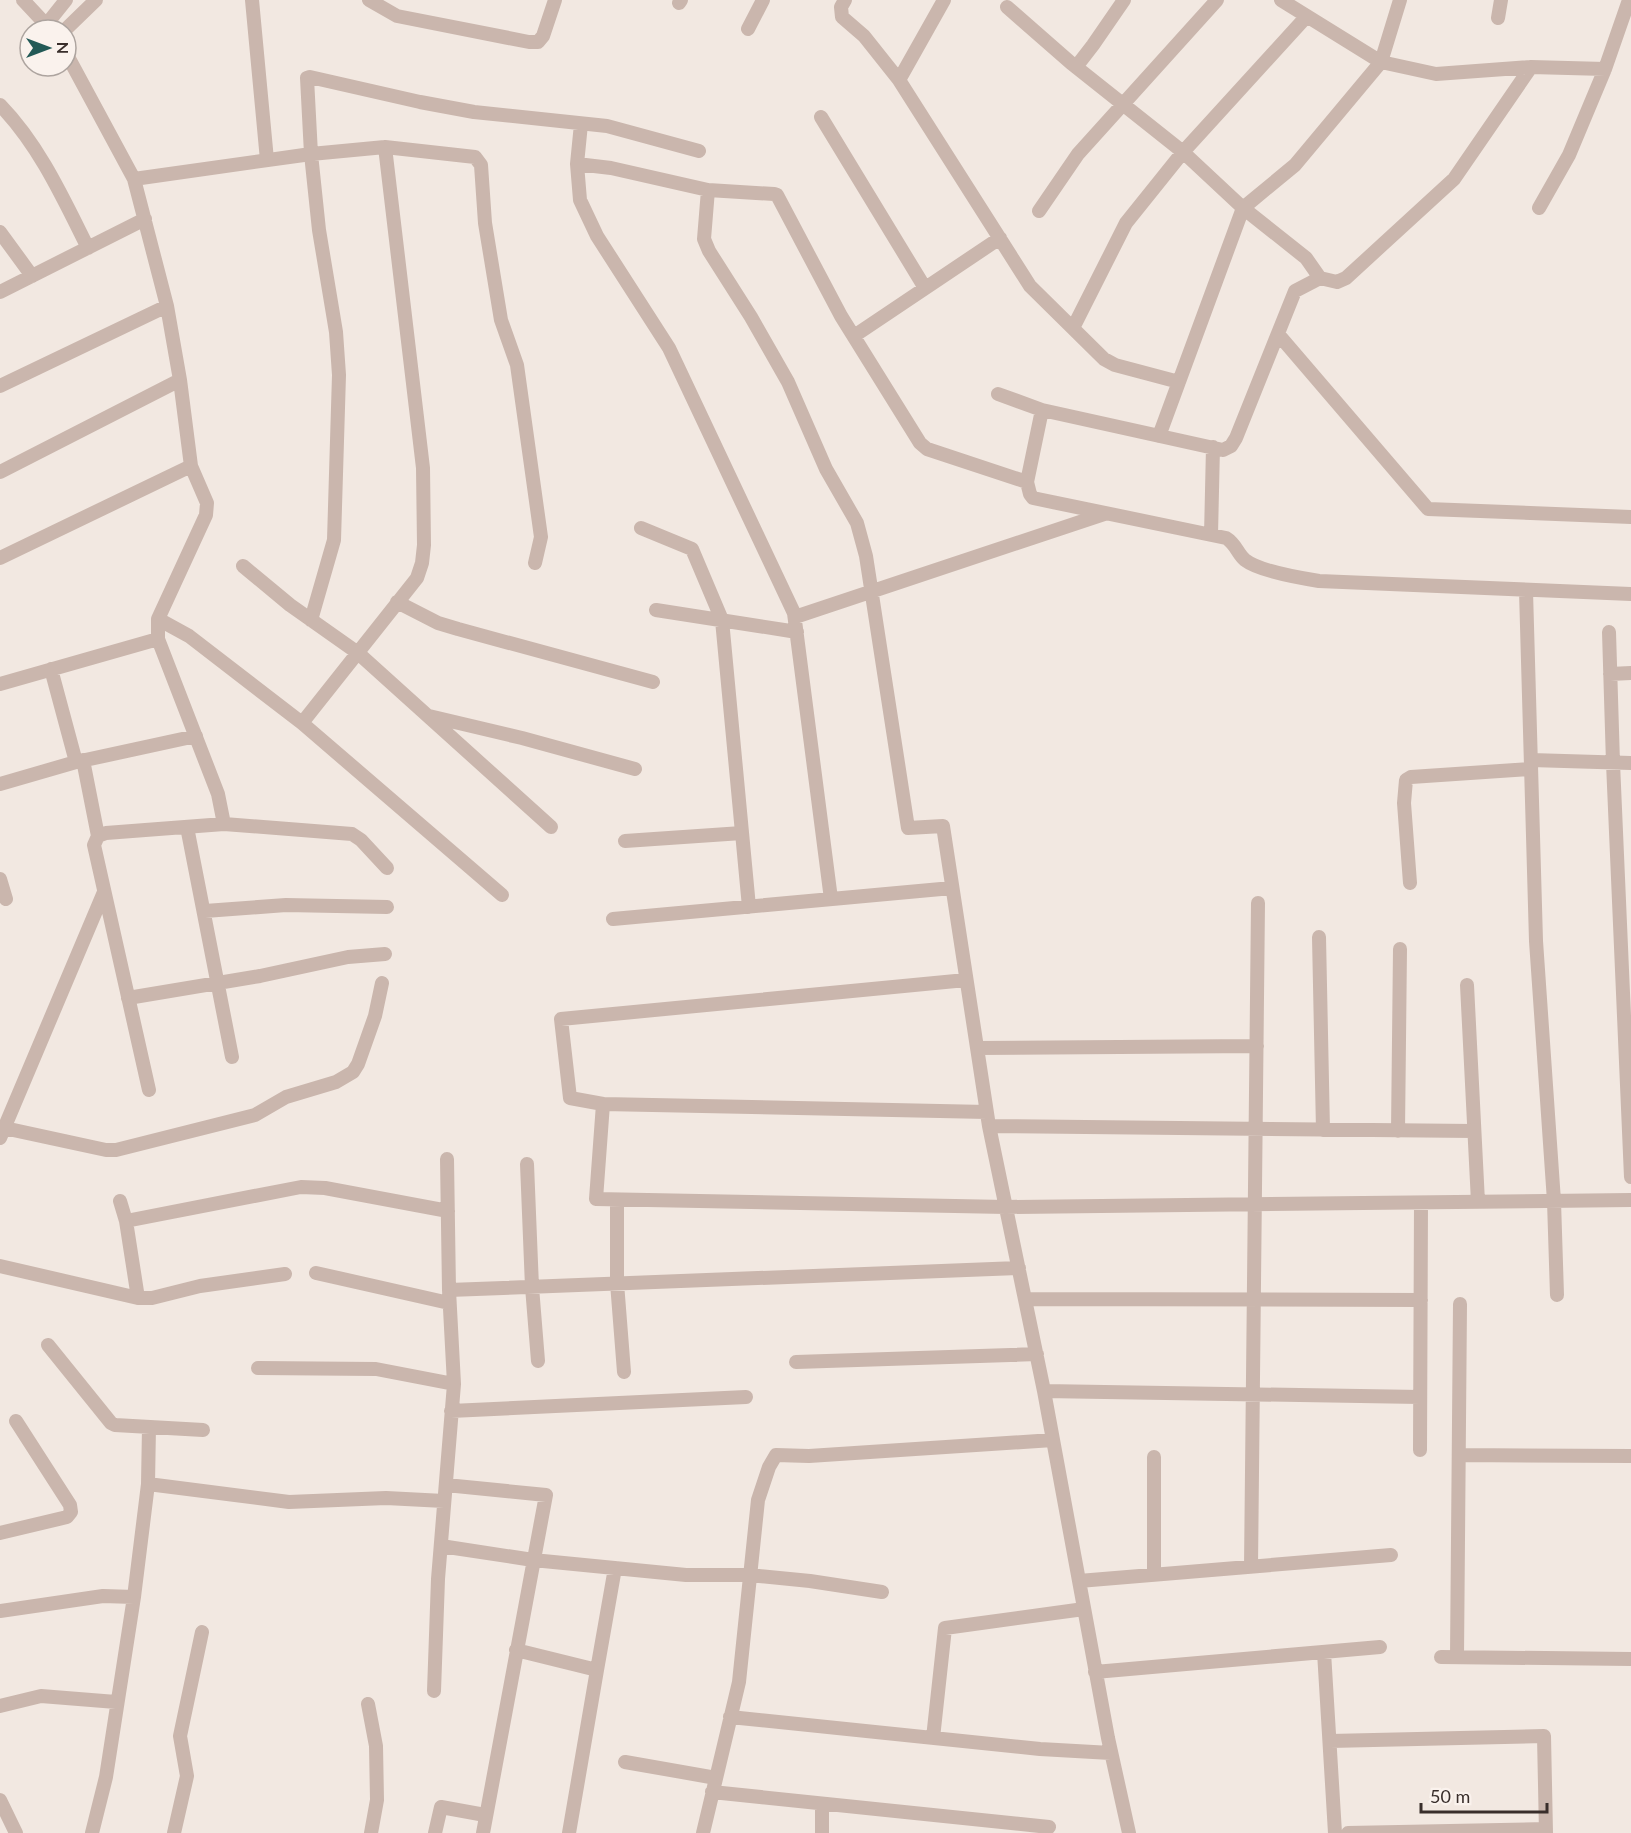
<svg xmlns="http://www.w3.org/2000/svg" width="1631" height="1833" font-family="Lato,sans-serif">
<rect width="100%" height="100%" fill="#f2e8e1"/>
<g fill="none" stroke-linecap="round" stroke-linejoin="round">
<!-- street -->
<path stroke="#cab6ad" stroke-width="14" d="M23,0L51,30
M252,0L267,160
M369,0L397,16L529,42H538L543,36L555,0
M845,0L841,7L842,17L864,36L899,80L1030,286L1104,359L1115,365L1179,382
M1281,0L1381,62L1436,74L1531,67L1605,69
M679,3L681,0
M1007,7L1071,63L1183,152L1243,208L1306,258L1320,278
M1498,18L1501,0
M46,25L66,0
M748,29L763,0
M65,30L96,0
M66,53L134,179L167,306L180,380L191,466L207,503L206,515L158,619V639L218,794L224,824
M1076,67L1093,45L1124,0
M899,80L944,0
M0,105C39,145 63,198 88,248
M821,117L925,288
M581,124L577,164L580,200L597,236L669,348L794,613L831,899
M577,164L611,168L708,190L774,194L777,195L841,316L920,443L927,449L1027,482
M134,179L311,154L385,147L475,157L481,165L485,223L501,320L517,365L541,537L535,563
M708,190L704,239L709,251L751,317L788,382L826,469L857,523L866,556L908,828L943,826L989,1126L1044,1391L1108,1738L1129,1833
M1539,208L1569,155L1605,69L1629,0
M1039,211L1078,154L1217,0
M0,232L32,276
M0,292L145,219
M1073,328L1126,223L1183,152L1307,16
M1278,334L1428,509L1631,517
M854,336L1000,238
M0,386L167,306
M998,394L1042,410L1223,450L1231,446L1236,438L1295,291L1320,278L1337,282L1346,278L1454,179L1531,67
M1042,410L1027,482L1030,494L1033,498L1226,538C1236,544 1237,553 1245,560C1259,571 1300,578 1319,581L1631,594
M1159,436L1243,208L1295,165L1381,62L1400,0
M0,472L180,380
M641,528L692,549L722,620L749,907
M1211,535L1213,447
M0,558L191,466
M243,566L290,605L358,653L551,827
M1526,591L1536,941L1554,1201L1557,1295
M397,602L438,623L458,629L653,682
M656,610L797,632
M795,617L1104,514
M158,619L189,636L302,723L502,895
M311,620L334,540L339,375L336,332L319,230L311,154L307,78L310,77L420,102L474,112L607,126L699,151
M1609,632L1613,763L1631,1177
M51,669L76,762
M1610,674L1631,673
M0,684L158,639
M429,716L522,738L635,769
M302,723L417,578L422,563L424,545L423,468L385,147
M83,760L98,836
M1531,760L1631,763
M0,784L76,762L196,736
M187,827L232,1057
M625,841L742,833
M0,879L6,899
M1410,883L1404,803L1406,780L1411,777L1531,769
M205,911L286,905L387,907
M613,919L952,888
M1319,937L1323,1130
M1467,985L1478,1202
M128,998L260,976L348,957L385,954
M977,1048L1257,1046
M149,1090L94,845L98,836L106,833L224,824L352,834L361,840L387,868
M603,1104L570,1098L561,1019L966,980
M987,1112L603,1104L596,1199L1006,1207L1631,1200
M989,1126L1474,1131
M0,1127L106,1150H116L255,1115L286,1097L336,1082L353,1072L358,1064L375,1016L382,983
M1398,1131L1400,949
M0,1138L104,892
M527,1164L532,1287L538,1361
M617,1200V1283L624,1372
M120,1201L126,1221L138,1298
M126,1221L301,1187L325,1188L448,1211
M0,1266L138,1298H152L200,1286L285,1274
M316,1273L449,1303
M449,1290L1019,1268
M1025,1299L1421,1300
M48,1345L111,1423L115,1425L203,1430
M796,1362L1037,1354
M258,1368L376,1369L454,1384
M1044,1391L1420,1397
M451,1411L746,1397
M1420,1450L1421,1203
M1459,1455L1631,1456
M148,1484L289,1502L386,1498L444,1501
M446,1485L546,1495L483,1833
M0,1533L67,1517L71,1512L70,1505L16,1421
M441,1546L533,1560L686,1575H749L810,1581L882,1592
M1251,1567L1258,903
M1154,1575V1457
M1079,1581L1391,1555
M0,1611L103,1596L134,1597
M516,1650L597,1670L569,1833
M1324,1652L1335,1833
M1441,1657L1631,1659
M1457,1657L1460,1304
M597,1670L615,1568
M1095,1672L1380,1647
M434,1691L438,1579L454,1384L449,1290L447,1159
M368,1704L376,1746L377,1800L371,1833
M0,1706L41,1696L116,1702
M730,1717L1040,1749L1111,1753
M933,1738L945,1628L1084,1609
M1330,1741L1544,1736L1546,1833
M625,1762L716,1778
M712,1792L1049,1827
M0,1800L16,1833
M822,1804V1833
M92,1833L106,1777L134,1597L148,1484L149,1427
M174,1833L187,1776L180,1736L202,1632
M435,1833L441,1807L485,1815
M703,1833L739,1682L758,1500L769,1467L776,1455L809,1456L1053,1440
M1348,1833L1546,1829"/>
</g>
<!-- north arrow -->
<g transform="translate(48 48) rotate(90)"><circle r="28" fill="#faf2ed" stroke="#ada49f" stroke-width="1.5"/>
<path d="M0-4.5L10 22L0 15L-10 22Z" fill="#225956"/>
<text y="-9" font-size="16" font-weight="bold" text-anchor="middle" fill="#392e2b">N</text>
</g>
<!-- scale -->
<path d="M1421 1803v9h126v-9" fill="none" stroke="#392e2b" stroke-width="3"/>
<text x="1430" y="1803" font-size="18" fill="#392e2b" stroke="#faf2ed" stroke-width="4.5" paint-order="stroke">50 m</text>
</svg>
